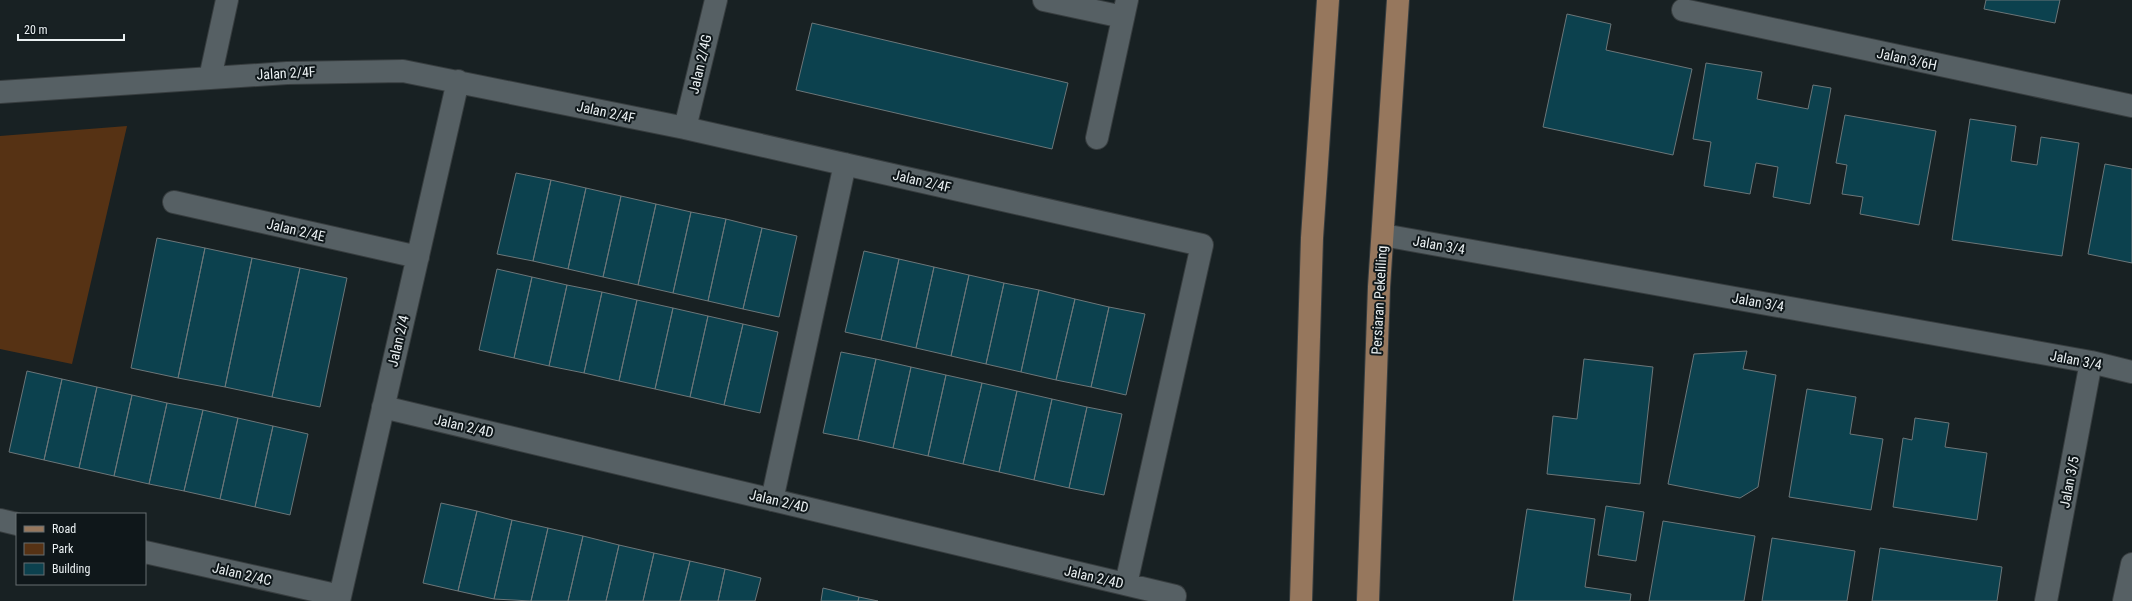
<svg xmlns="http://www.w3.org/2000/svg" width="2132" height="601" font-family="'Roboto Condensed',sans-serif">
<rect width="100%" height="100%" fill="#182123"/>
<!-- green -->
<path fill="#563214" d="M127,126L72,364L0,349V136Z"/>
<!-- building -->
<path fill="#0c414e" stroke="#6b7679" d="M1986,0H2060L2055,23L1984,9Z
M1567,14L1611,24L1606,50L1692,69L1673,155L1543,127Z
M812,23L1068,83L1052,149L796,90Z
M1706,63L1762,72L1757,99L1808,109L1813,85L1831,88L1810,204L1773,197L1778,167L1756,163L1750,194L1704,186L1711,142L1693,139Z
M1845,115L1936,131L1919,225L1860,214L1863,197L1842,194L1847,165L1836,163Z
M1970,119L2016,126L2011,161L2037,165L2041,137L2079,143L2062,256L1952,240Z
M2105,164L2132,169V263L2088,254Z
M516,173L551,180L533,261L497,254Z
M551,180L586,188L568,269L533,261Z
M586,188L621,196L603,277L568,269Z
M621,196L656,204L638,285L603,277Z
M656,204L691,212L673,293L638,285Z
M691,212L726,219L708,301L673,293Z
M726,219L762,228L743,309L708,301Z
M762,228L797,236L779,317L743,309Z
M157,238L205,248L178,378L131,368Z
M205,248L252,258L225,387L178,378Z
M864,251L899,259L881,340L845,332Z
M252,258L300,268L272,397L225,387Z
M899,259L934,267L916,348L881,340Z
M934,267L969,275L951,356L916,348Z
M300,268L347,278L320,407L272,397Z
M497,269L532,277L514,358L479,350Z
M969,275L1004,283L986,364L951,356Z
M532,277L567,285L549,366L514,358Z
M1004,283L1039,290L1021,372L986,364Z
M567,285L602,292L584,373L549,366Z
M1039,290L1075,299L1056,380L1021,372Z
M602,292L637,300L619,381L584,373Z
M1075,299L1109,307L1091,387L1056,380Z
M637,300L673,308L655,389L619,381Z
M1109,307L1145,314L1126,395L1091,387Z
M673,308L708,316L690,397L655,389Z
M708,316L743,324L724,405L690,397Z
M743,324L778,332L760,413L724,405Z
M1747,351L1743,369L1776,375L1758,487L1740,498L1668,484L1694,354Z
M841,352L876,359L858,440L823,433Z
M876,359L911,367L893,448L858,440Z
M1584,359L1653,367L1640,484L1547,474L1553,416L1577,419Z
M911,367L946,375L928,456L893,448Z
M27,371L62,379L44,460L9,452Z
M946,375L982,383L963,464L928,456Z
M62,379L97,387L79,468L44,460Z
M982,383L1017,391L999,472L963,464Z
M97,387L132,395L114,476L79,468Z
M1807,389L1856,397L1850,434L1883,439L1871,510L1789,497Z
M1017,391L1052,399L1034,480L999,472Z
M132,395L167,403L149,484L114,476Z
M1052,399L1087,407L1069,488L1034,480Z
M167,403L203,410L184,491L149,484Z
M1087,407L1122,414L1104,495L1069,488Z
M203,410L238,418L220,499L184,491Z
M238,418L273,426L255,507L220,499Z
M1915,418L1949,423L1945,447L1987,453L1977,520L1893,507L1903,438L1912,440Z
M273,426L308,434L290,515L255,507Z
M441,503L477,511L458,591L423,583Z
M1606,506L1644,512L1636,561L1598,555Z
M1527,509L1595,519L1585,587L1631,594L1630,601H1513Z
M477,511L512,520L494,599L458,591Z
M512,520L548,528L531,601L494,599Z
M1663,521L1755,536L1744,601H1649Z
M548,528L583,536L568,601H531Z
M583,536L619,545L606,601H568Z
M1772,538L1855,551L1847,601H1762Z
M619,545L654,553L643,601H606Z
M1880,548L2002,567L1997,601H1872Z
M654,553L690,561L680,601H643Z
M690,561L725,569L718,601H680Z
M725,569L761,578L755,601H718Z
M823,588L859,597L858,601H821Z
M859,597L878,601H858Z"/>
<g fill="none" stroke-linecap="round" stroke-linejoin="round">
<!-- minor casing -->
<g stroke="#373d3f" stroke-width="24">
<path id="minor" d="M1044,0L1123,17
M1683,10L2132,106
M210,78L227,0
M0,92L287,73L403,71L685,128L1202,245L1126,584
M685,128L716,0
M1097,138L1127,0
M174,202L418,257
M1383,235L2091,362L2132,372
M383,407L1175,596L1174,601
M772,500L845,164
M0,520L17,524
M145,552L340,596
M339,601L458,81
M2046,601L2091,362
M2124,601L2132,564"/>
</g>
<!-- major casing -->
<g stroke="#373d3f" stroke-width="24">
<path id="major" d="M1301,601L1312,238L1328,0
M1368,601L1379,287L1398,0"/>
</g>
<!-- minor -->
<use href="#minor" stroke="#566064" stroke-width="22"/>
<!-- major -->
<use href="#major" stroke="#96775d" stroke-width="22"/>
</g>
<g text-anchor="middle" stroke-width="4" stroke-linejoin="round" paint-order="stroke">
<!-- street labels -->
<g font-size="14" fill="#eaf0f2" stroke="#0f171a">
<text transform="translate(1907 59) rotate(12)" y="5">Jalan 3/6H</text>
<text transform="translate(700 64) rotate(-77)" y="5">Jalan 2/4G</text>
<text transform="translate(286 73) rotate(-3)" y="5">Jalan 2/4F</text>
<text transform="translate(606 112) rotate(12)" y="5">Jalan 2/4F</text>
<text transform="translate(922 181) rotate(13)" y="5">Jalan 2/4F</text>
<text transform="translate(296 230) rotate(13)" y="5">Jalan 2/4E</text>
<text transform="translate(1439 245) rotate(10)" y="5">Jalan 3/4</text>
<text transform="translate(1379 300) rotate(-87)" y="5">Persiaran Pekeliling</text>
<text transform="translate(1758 302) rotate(10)" y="5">Jalan 3/4</text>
<text transform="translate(398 341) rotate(-77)" y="5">Jalan 2/4</text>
<text transform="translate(2076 360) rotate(11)" y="5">Jalan 3/4</text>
<text transform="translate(464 426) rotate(13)" y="5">Jalan 2/4D</text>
<text transform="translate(2069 482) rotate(-79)" y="5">Jalan 3/5</text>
<text transform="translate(779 501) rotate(13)" y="5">Jalan 2/4D</text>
<text transform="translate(242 574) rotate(13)" y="5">Jalan 2/4C</text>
<text transform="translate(1094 577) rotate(13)" y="5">Jalan 2/4D</text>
</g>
</g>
<!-- legend -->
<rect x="16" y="513" width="130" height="72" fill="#0f171a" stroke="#676e70"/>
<rect x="24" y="526" width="20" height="6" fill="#96775d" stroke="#676e70"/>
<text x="52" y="533" font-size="12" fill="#eaf0f2">Road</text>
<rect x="24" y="543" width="20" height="12" fill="#563214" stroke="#676e70"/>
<text x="52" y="553" font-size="12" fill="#eaf0f2">Park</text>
<rect x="24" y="563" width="20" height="12" fill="#0c414e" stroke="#676e70"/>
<text x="52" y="573" font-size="12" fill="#eaf0f2">Building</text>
<!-- scale -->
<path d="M18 34v6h106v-6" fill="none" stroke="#eaf0f2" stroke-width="2"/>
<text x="24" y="34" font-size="12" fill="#eaf0f2" stroke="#0f171a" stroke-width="3" paint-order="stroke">20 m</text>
</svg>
